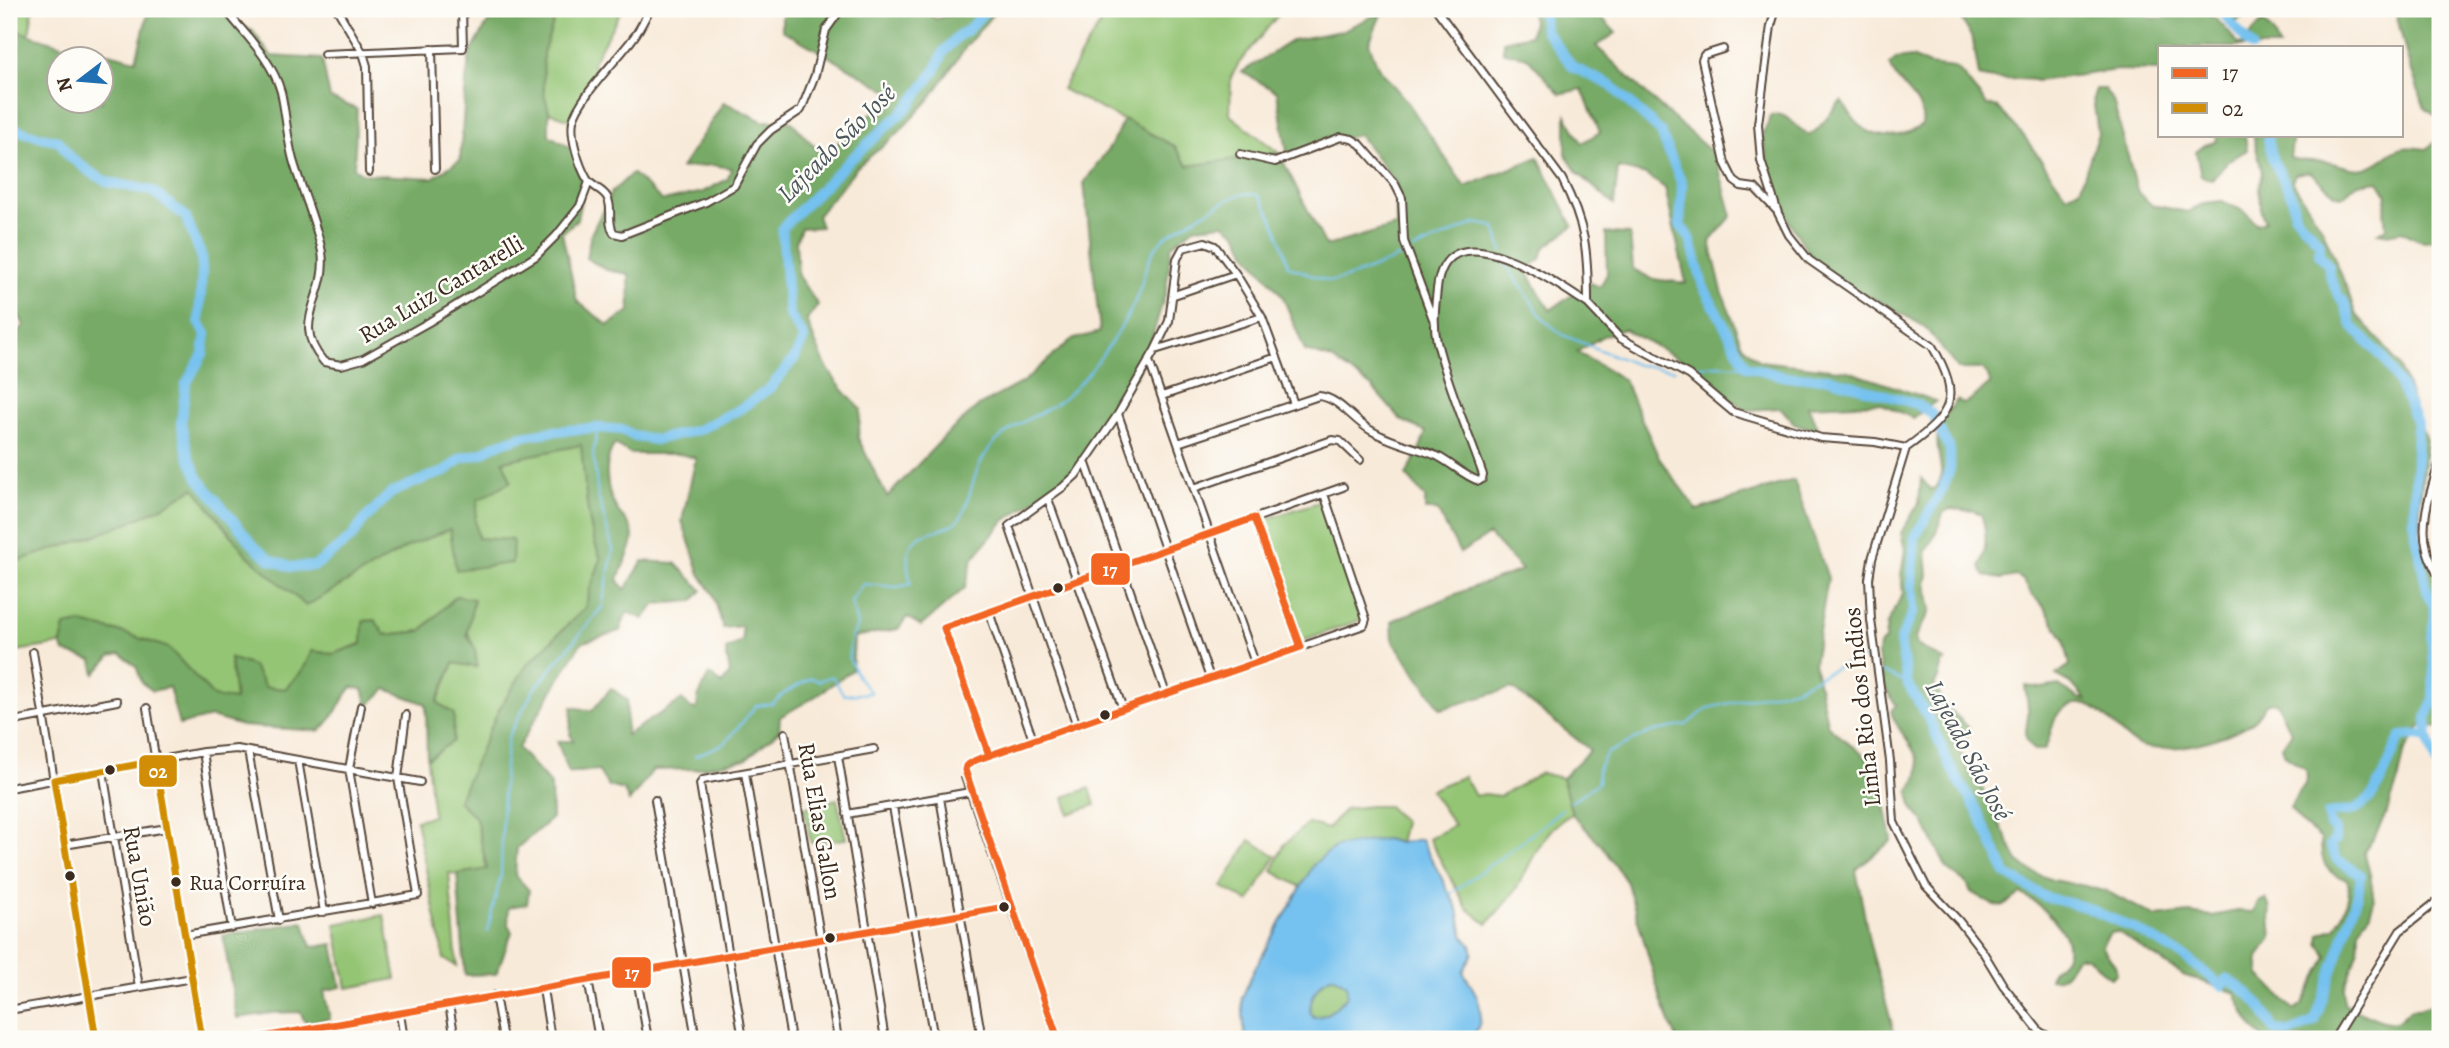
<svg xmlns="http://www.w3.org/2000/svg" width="2449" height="1048" font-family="Alegreya,serif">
<rect width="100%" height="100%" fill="#fdfcf7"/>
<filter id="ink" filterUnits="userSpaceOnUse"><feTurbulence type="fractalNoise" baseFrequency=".0143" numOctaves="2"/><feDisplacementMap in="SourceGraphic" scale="14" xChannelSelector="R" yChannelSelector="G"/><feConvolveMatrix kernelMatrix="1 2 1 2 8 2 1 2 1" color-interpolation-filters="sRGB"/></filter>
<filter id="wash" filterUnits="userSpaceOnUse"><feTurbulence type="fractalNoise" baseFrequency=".00686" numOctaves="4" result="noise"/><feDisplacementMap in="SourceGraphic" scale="28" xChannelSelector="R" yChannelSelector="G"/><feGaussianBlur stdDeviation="1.57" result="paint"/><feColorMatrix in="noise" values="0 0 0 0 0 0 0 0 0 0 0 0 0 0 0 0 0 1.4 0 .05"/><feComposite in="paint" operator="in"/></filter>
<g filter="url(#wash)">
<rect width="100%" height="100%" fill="#f8ead9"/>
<!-- green -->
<path fill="#94c575" stroke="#68784a" stroke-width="2" d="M9,9H33L29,35L9,28Z
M558,9H622L593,62L596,75L570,120L549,112L544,93L543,53Z
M1110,9H1275L1279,14L1239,63L1231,77L1230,115L1279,153L1188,166L1174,146L1062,89L1082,53Z
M581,444C585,480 586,527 601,559L590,589L585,608L527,665L476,818L487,870L457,874L449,873L457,966L444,959L416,820L433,816L427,759L453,740L454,714L437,702L454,663L477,667C474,642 463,620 456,596L421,631L385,635L333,654L312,651L303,670L285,689L265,687L252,666L230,659L236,701L214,697L168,648L124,633L81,623L65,626L61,644L9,652V564C73,542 138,526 194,488L247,555L407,547L450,528L478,539L475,520L477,500L511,481L503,461Z
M1322,501L1363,619L1303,641L1260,521Z
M1541,773L1562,778L1572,814C1541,829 1533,862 1516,889C1508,901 1496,913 1487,924L1467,908L1429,839L1454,825L1430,790L1464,776L1475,796L1485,794L1500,796Z
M1090,788L1095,805L1069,814L1064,797Z
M837,799L846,839L811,843L804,808Z
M1370,806H1388L1404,822L1399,843L1385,839L1314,864L1301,887L1272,871L1284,845L1308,823L1327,829L1345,809Z
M1250,840L1276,856L1249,902L1222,887Z
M384,915L396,979L347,988L335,924Z
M1334,976L1347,985V996C1337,1006 1329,1017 1314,1017L1310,1013C1310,997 1318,980 1334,976Z"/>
<!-- forest -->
<path fill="#7a6" stroke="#596a42" stroke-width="2" fill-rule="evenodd" d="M149,9H226L239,24L253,31L271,56L322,59L330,98L357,109L354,168L363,174L432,178L460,160L466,81L470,54L491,17L502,9H558L543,53L544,93L549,112V135L574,150L583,189L577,220L562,233L577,301L608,325L630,311L629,274L607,270L586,258L591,234L611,193L632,173L663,201L703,192L728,179L731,168L713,165L681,168L724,102L762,121L792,122L823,156L894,94L782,30V9H927L935,19L957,13L960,9H997L967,45L929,100L896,135L857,167L817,216L821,227L801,228L796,242L798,276L818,305L807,320C821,360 830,379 861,409L858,438L887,497L948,433L980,405L1023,382L1071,340L1100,332L1084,183L1111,145L1124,119L1174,146L1188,166L1279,153L1326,246L1396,226V183L1359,135C1333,139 1313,151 1288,158L1277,92L1242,72L1293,40L1341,31L1382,12L1369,43L1378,67L1409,104L1465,187L1538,157L1573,226L1544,248L1541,259L1526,270L1550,310L1590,283L1600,287L1607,274L1606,233L1630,234L1633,269L1652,279L1686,283L1665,188L1646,175L1618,168L1614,205L1577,172L1566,155V115L1582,143L1600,132L1582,89L1560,94L1527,57L1503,52V41L1530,35L1533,21L1530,9H1594L1616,33L1596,46L1656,103L1715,155L1732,216L1710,241L1722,291L1742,345L1760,361L1848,371L1936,401L1913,418L1880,403L1808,406L1818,430L1795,424L1781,408L1747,410L1716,391L1694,367L1624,329L1603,336L1577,352L1624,380L1659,458L1697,510L1794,480L1828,578L1814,663L1828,726L1878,767L1892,840L1856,870L1870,945L1896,1039H1677L1662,1003L1627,883L1602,846L1572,814L1562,778L1590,750L1512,688L1441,709L1393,641L1392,621L1473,587L1522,570L1489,535L1460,553L1437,510H1425V497L1406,475L1419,451L1426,432L1401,420L1372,387L1332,359L1305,351L1283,297L1247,253L1238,234L1224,224L1195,227L1171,246L1166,291L1148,351L1136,376L1097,425L1085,458L1059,484L1004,521L973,558L965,588L921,626L907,617L898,629L854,637L852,670L813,698L780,717L779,731L746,759L695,769L653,770L629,802L624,790L608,786L598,770L569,773L557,741H573L570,734L572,707L592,711L611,688L627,700L626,735L682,700L691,708L697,709L698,698L709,674L722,684L730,673L726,650L742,641V626L723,628L713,594L700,574L682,521L696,458L679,454H631L615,444C602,460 606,494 618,511C624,519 634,527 633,538C632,551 622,567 618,579L625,590L643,561L675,563L702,590L693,601L655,604L644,619L627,612L620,631L581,643L518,748L551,785L552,818L517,848L515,875L529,890L527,904L509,907L508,924L512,932L496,974L465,975L457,874L487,869L476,818L458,801L498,711L527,665L585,608L590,589L601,559C586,527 585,480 581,445L503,461L511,481L478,500L475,520L478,538L513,540L512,563L456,570L450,529L407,547L306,606L247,555L194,488C137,526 73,542 9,564V345L24,325L16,311L9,312V28L99,57L109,53L136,60ZM60,60H102V102H60Z
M1956,9H2144L2149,18C2160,19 2178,17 2186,9C2214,9 2223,26 2240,46L2263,21L2273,33L2279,47H2160V71L2117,70L2037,81C2018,76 1998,83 1979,76L1973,40Z
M2219,9H2245L2244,17L2238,21L2222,18Z
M2395,9H2440V118L2425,109L2407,57Z
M1912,57L1929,65L1954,68L1961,73L1987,105L1995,106L2002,112L2023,135L2066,195L2080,189L2098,133L2093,98L2096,89H2104L2113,101L2138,193L2152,205L2188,212L2204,203L2222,201L2244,211L2257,224L2265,221L2262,214L2259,187L2262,172L2253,135H2293L2290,158C2303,162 2314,160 2328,162C2341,164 2352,171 2365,168C2394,160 2387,142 2426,149L2440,138V213L2436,215L2440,223L2438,238C2423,245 2414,238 2402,231L2386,234L2378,233L2386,228L2384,212L2387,194L2379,181L2356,184L2344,196L2336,195L2310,172L2295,174L2292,181L2322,228L2348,291L2355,313L2381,342L2400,367L2426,440L2420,502V533L2431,569L2440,591V728L2421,726L2404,753L2399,778L2387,812L2374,838L2364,852L2370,874L2374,901L2369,916L2359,929L2358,952L2344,988V1004C2355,1008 2388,1028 2398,1021C2403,1018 2406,1013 2411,1009H2419L2440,1002V1039H2264C2249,1025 2243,1013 2236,993L2183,975L2118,932L2110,933L2101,946L2115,965L2117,973L2111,978C2097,971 2096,955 2077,957C2067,968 2068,981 2049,978C2052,966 2061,966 2065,957C2077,936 2038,901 2021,894L2002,906L1993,905L1971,892L1967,883L1947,869L1924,822L1913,809L1909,792C1911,787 1915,783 1917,778C1927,754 1895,732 1891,711L1896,705L1883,685L1878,655L1879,646L1885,640L1887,624L1903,593L1901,575L1905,550L1901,533L1919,503L1921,478L1931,490C1952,479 1933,453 1938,434C1941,423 1950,409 1957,400L1964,404C1973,399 1982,391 1990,384L1988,375L1982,369H1958L1925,327L1879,301L1855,291L1813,259L1781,209L1775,192L1763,141V132L1768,124L1770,116C1788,109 1794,129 1810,135C1825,126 1829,111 1842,101C1846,106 1848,111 1852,116C1869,141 1898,141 1922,125C1926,98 1896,87 1890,64L1896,59ZM1950,509L1974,511L1981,514C1987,531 1987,549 1980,566L1984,575L2001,579L2016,576L2023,580L2032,595L2044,607L2064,639L2070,665L2056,675L2071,683L2086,700L2078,698L2059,685L2041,688L2025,686C2026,696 2029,706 2028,715C2027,729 2021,740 2035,750H2044C2051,739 2051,719 2061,711C2090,687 2113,729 2132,742C2159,759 2227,739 2251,723C2259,718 2261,709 2267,703L2276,702C2282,712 2284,722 2292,732L2282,747L2285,755L2306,769L2307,778L2304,786L2298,792L2290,808L2302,823L2321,839C2321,861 2324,874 2347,879C2353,895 2343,914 2335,928L2320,934L2319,942L2327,957L2303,1003L2294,1010L2260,975L2258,957L2272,938L2269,906L2266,899L2258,902L2253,912L2237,911L2212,916L2189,913L2156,917L2110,893L2086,886L2052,880L2030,871L2018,861L1977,778L1966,767L1958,745L1962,738L1969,735L1968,727L1945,705L1934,685L1938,678L1942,663L1945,661L1917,645L1915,638L1931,610L1926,583L1928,575L1926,551L1938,530L1943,513Z
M2216,135H2245L2247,150L2227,162L2212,180L2201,176L2196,152L2205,145L2217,141Z
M456,596L474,599L467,634L475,648L477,667L454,663L437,702L454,714L453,741L427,759L426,704L386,689L368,706L363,689L352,687C340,701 334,720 319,731L242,726L211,717L179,725L169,687L153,691L142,683L136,666L121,654L111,656L95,674L92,660L64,652L61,644L65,626L81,623L124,633L169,648L214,697L235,700L230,658L253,666L265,687L285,689L303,670L312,651L333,654L362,644L363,621L375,620L385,635L421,631Z
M304,922L311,947L333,944L341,987L324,991L330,1019L305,1022L300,1012L272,1013L237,1018L223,935Z"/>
<!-- water -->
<path fill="#75c1ef" stroke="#587686" stroke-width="2" fill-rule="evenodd" d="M1385,839L1399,843L1421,839L1458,909L1463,936L1471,945L1473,953L1463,972C1477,993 1490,1016 1471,1039H1245L1242,998L1254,970L1314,864L1335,847ZM1334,976L1347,985V996C1337,1006 1329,1017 1314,1017L1310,1012C1310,997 1318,980 1334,976Z"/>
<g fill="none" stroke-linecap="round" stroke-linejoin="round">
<!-- stream -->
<path stroke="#75c1ef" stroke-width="2" d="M1413,250L1476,223L1495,227L1502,252
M1505,263L1544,320L1563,335L1637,365L1675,370
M1692,367L1716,365L1746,366
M1882,672L1907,683
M695,756L725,743L756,706L772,704L786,692L812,678L818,681L832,676L844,695L871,693L858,677L849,658L850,644L857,625L851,601L863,584L897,587L911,584C893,513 951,545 964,511C972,491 974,470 987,452C1006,425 1039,417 1064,398C1077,387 1090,372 1100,358C1113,340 1127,320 1136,299C1145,278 1146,254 1164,238C1174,230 1232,195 1243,194C1248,193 1254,195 1259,195C1274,218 1282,239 1288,266C1301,270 1315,278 1329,281C1342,283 1391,260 1406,254
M1571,802L1598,783V769L1607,753L1651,732L1686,725L1708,708L1796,688L1858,657L1868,661
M1450,894L1522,842L1562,809
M487,932L501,875L503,786L508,737L533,691L602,607L613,550L598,496L593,453L598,428"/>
<!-- river -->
<path stroke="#75c1ef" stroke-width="10" d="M1542,9L1545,30L1573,67L1610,85L1660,131L1682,184L1680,225L1690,238L1703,286L1746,366L1786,377L1828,378L1916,404L1932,414L1950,450V469L1943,488L1915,537L1912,579L1914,610L1900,641L1907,683L1930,721L1950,766L1979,814L2006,874L2045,897L2085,907L2133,928L2186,958L2222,986L2227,979C2251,993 2262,1004 2274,1030L2289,1033L2315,1021L2358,895L2361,875L2337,860L2330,845L2335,840V829L2330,826L2328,814C2336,812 2347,812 2355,809C2381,798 2388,759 2401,736L2419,735L2428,738
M2228,9L2226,17L2252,47
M9,126L29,134L59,141L69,156L90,172L107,182L152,191L185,216L201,255L202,272L199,322L206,334L203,354L186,384L181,423L188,454L198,478L255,547L271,560L291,567L315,566L352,537L365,519L391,493L428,477L445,472L461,458L483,453L493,446L523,436L555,431L598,428L622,430L634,436L655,440L698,430L740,409L770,388L794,359L804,338L789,314L782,228L849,161L909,106L935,71L944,51L960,35L968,30L987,9
M2267,135L2273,160L2292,197L2295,215L2320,243L2319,254L2329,266V274L2338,295L2344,302L2352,326L2385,360L2401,387L2417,423L2414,525L2428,595L2433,604L2435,616L2431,638L2434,666L2433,700L2427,718L2428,738L2440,775"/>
</g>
</g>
<g filter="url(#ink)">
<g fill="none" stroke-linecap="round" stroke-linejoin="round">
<!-- minor casing -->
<g stroke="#57473a" stroke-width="10">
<path id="minor" d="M225,9C245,35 272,59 281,92C286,114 287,138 293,160C302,191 316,221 322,252C329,297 288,321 324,362L341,365L363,359L429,322L536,256L556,236L580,206L589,182
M337,9L363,53L367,66L369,172
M650,9C645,18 640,29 634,37C619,58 578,98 573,121C570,137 579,165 587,179C592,187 602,189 607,197C614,209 606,222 614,233L622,235L706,202L734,186L757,144L771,130L801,110L815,75L826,30L841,9
M1436,9L1562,179C1586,226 1588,251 1588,304L1620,338L1689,375L1733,412L1821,438L1875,442L1906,448C1952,415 1963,398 1932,346L1809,260L1789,235L1778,213L1761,161L1758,124L1771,26L1776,9
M432,49L435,169
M1723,49L1704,55L1702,60L1725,163L1734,181L1741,186L1755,188L1777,211
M324,54L463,48L462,9
M1240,154L1275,162L1341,137L1352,139L1360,144L1395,184L1402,198L1404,241L1433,319
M1174,295L1236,274
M1155,350L1262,317
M1149,361L1255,663
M1162,396L1277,357
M1118,414L1210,678
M1178,443L1319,396C1340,398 1353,421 1372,431C1392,443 1415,447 1437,456C1451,463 1464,476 1479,481L1482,479L1483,475C1468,431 1448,387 1437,342C1433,324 1435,307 1437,289C1446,205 1552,281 1588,304
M1906,448L1872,559L1869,579L1871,620L1890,761L1894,822L1926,886L1959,921L1983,952L2003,985L2040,1032L2053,1039
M1085,461L1166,694
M2440,461C2432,488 2419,520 2427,549C2429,560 2436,570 2440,580
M1194,488L1332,440L1340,441L1360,460
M1048,499L1123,709
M1254,518L1301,647
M989,612L1033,740
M33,652L96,1039
M361,706L349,769L372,904
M147,708L202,1039
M9,722L117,701
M1077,726L1009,526L1063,487L1076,475L1118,414L1155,350L1169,321L1177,259L1183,248L1205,242L1215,246L1236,274L1262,317L1294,404
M785,733L838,1039
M248,751L279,920
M203,752L232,928
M989,755L944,628L1343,487
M838,756L885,1039
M298,760L324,912
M103,771L139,987
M745,773L791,1039
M9,788L203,752L237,749L420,782
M940,798L982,1039
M655,800L696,1039
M893,807L934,1039
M847,814L970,792
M64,845L167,828
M185,935L418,895L398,778L406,715
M636,973L648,1039
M588,980L599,1039
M543,989L551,1039
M495,995L503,1039
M449,1005L455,1039
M9,1010L192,978
M400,1014L404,1039
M252,1039L1011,906
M743,1039L700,784L703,780L874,749
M1058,1039L965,777L966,766L989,755L1364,625L1366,619L1324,494
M2334,1039L2400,931L2440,899"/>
</g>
<!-- minor -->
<use href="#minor" stroke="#fff" stroke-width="6"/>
<!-- bus-1 casing -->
<g stroke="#fdfcf7" stroke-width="12">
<path id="bus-1" d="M989,755L944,628L1254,518L1301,647L976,760L966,766L965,770L1058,1039
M252,1039L1011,906"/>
</g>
<!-- bus-2 casing -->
<g stroke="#fdfcf7" stroke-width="12">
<path id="bus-2" d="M96,1039L54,780L156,761L202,1039"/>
</g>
<!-- bus-1 -->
<use href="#bus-1" stroke="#f26522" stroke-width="7"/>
<!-- bus-2 -->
<use href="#bus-2" stroke="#d18d06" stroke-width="7"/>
</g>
</g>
<!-- markers -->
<g fill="#3b2a1e" stroke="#fdfcf7" stroke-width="2.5">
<circle cx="1058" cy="588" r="6"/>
<circle cx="1105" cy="715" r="6"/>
<circle cx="110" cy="770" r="6"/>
<circle cx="70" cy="876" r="6"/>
<circle cx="176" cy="882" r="6"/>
<circle cx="1004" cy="907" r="6"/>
<circle cx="830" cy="938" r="6"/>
</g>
<g text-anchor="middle" stroke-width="5" stroke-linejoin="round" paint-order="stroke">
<!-- bus labels -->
<g font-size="22" fill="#3b2a1e" stroke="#fdfcf7" text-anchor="start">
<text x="189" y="890">Rua Corruíra</text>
</g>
<!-- street labels -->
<g font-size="24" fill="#3b2a1e" stroke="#fdfcf7">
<text transform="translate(441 289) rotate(-31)" y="8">Rua Luiz Cantarelli</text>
<text transform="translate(1862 707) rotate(-96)" y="8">Linha Rio dos Índios</text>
<text transform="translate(820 821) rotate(80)" y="8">Rua Elias Gallon</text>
<text transform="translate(140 876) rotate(80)" y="8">Rua União</text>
</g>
<!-- water labels -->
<g font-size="26" font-style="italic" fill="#4c575d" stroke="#fdfcf7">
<text transform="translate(836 143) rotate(-45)" y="9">Lajeado São José</text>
<text transform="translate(1969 750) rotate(62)" y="9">Lajeado São José</text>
</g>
</g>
<g stroke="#fdfcf7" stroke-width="2.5">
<rect x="1090" y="552" width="41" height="34" rx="7" fill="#f26522"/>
<rect x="138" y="754" width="40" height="34" rx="7" fill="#d18d06"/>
<rect x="611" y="956" width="41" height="33" rx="7" fill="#f26522"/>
</g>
<g font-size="19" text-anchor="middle" font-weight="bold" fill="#fff">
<text x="1110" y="576">17</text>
<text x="158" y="778">02</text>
<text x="632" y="979">17</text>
</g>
<!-- margin -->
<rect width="2449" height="1048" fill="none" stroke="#fdfcf7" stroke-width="35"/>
<!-- legend -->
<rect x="2158" y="46" width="245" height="91" fill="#fdfcf7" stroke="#afa8a0" stroke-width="2"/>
<rect x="2172" y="68" width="35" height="10" fill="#f26522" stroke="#afa8a0" stroke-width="2"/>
<text x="2222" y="80" font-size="21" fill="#3b2a1e">17</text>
<rect x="2172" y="103" width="35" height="10" fill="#d18d06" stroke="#afa8a0" stroke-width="2"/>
<text x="2222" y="116" font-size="21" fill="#3b2a1e">02</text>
<!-- north arrow -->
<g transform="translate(80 80) rotate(254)"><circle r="33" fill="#fdfcf7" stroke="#afa8a0" stroke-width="2"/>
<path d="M0-5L12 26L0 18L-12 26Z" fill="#1f6fb2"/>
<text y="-10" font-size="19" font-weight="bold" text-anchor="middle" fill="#3b2a1e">N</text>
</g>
</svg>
